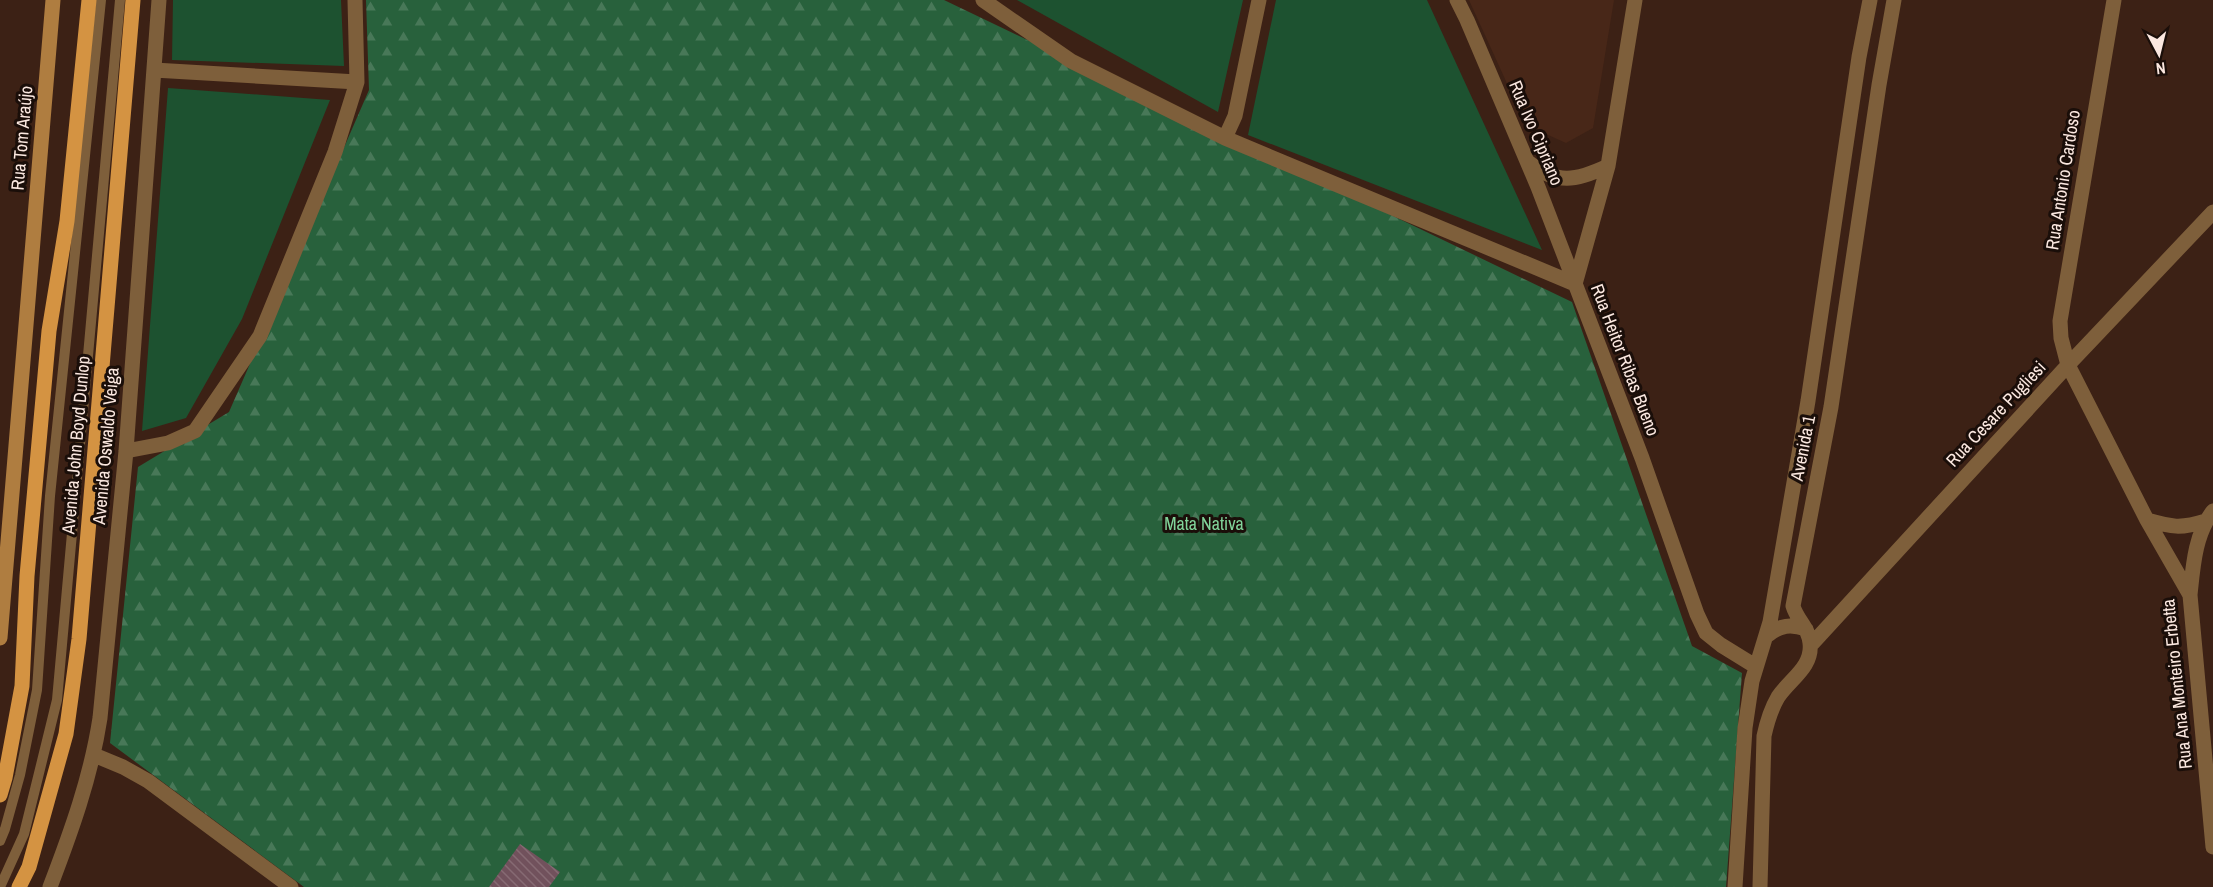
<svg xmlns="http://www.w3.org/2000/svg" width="2213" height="887" font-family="'Archivo Narrow',sans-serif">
<defs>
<pattern id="forest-firs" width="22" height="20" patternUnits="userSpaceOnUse" patternTransform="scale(1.5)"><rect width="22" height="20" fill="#28613c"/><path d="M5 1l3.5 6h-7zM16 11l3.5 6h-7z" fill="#487858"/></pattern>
<pattern id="building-back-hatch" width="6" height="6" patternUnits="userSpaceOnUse" patternTransform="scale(1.5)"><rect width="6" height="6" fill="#71515c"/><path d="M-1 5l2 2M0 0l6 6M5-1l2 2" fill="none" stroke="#866a73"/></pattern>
</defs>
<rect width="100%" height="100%" fill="#3c2115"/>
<!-- built -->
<path fill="#482718" d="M1469,0H1614L1593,128L1566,143L1526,125Z"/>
<!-- grass -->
<path fill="#1d5230" d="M173,0H341L344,66L172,60Z
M1017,0H1243L1218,112Z
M1276,0H1427L1542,250L1248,135Z
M168,88L330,100L242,319L186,418L142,431Z"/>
<!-- forest -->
<path fill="url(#forest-firs)" d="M366,0H944L1572,302L1692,646L1742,673L1726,887H304L110,743L138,467L229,412L369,90Z"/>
<!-- building -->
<path fill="url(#building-back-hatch)" d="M520,844L560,872L549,887H489Z"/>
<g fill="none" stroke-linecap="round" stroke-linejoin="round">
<!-- service -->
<path stroke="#7e5f3b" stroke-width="10" d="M0,841L5,829L20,775L37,690L50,496L101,0
M0,887L24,834L57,700L120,0"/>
<!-- minor -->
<path stroke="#7e5f3b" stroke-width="15" d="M983,0L1071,61L1225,138L1575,284
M1457,0L1467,20L1538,187L1642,458L1697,614L1706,633L1721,645L1755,666
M2114,0L2060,321L2061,338L2068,365L2147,520L2190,595L2213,847
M154,70L357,82
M1225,138L1235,116L1259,0
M1528,162C1557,185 1576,181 1608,166
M1575,284L1608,166L1635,0
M126,451L168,443L195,431L260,336L335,152L357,82L355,0
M2147,520C2172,527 2180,529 2206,521
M2190,595C2193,566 2195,534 2213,511
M1768,635C1780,625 1791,624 1806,629
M1811,645L2068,365L2213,212
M94,755L123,767L148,781L291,887
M50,887C71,832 91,777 100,718L126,451L159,0
M1735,887L1745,728L1752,681L1770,622L1808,401L1859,57L1870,0
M1760,887L1764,736C1767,722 1771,709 1778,697C1790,679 1813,667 1810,643C1809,628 1797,620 1793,606L1831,407L1879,85L1894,0"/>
<!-- secondary -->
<path stroke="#af7d40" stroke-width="15" d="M0,638L53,0"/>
<!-- primary -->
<path stroke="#d49342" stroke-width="15" d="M0,795L5,778L22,686L27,576L49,331L67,221L89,0
M19,887L29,867L66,734L79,639L133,0"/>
</g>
<g text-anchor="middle" stroke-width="6" stroke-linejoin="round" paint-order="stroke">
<!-- street labels -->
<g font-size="18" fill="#fbe8e0" stroke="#1a0e09">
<text transform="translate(1536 133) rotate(67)" y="6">Rua Ivo Cipriano</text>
<text transform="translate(22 138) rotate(-85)" y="6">Rua Tom Araújo</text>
<text transform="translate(2063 180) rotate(-81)" y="6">Rua Antonio Cardoso</text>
<text transform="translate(1625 360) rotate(69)" y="6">Rua Heitor Ribas Bueno</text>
<text transform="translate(1996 414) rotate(-47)" y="6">Rua Cesare Pugliesi</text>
<text transform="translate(76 445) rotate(-85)" y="6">Avenida John Boyd Dunlop</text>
<text transform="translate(106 446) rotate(-85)" y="6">Avenida Oswaldo Veiga</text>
<text transform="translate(1803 448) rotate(-79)" y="6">Avenida 1</text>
<text transform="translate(2177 684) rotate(-96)" y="6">Rua Ana Monteiro Erbetta</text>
</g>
<!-- park labels -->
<g font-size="18" fill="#81d49a" stroke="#1a0e09">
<text x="1204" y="530">Mata Nativa</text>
</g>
</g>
<!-- north arrow -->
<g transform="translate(2159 54) rotate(173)" stroke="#1a0e09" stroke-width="4.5" paint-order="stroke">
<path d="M0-4.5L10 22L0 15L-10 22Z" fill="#fbe8e0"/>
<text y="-9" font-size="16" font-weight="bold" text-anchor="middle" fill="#fbe8e0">N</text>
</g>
</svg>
